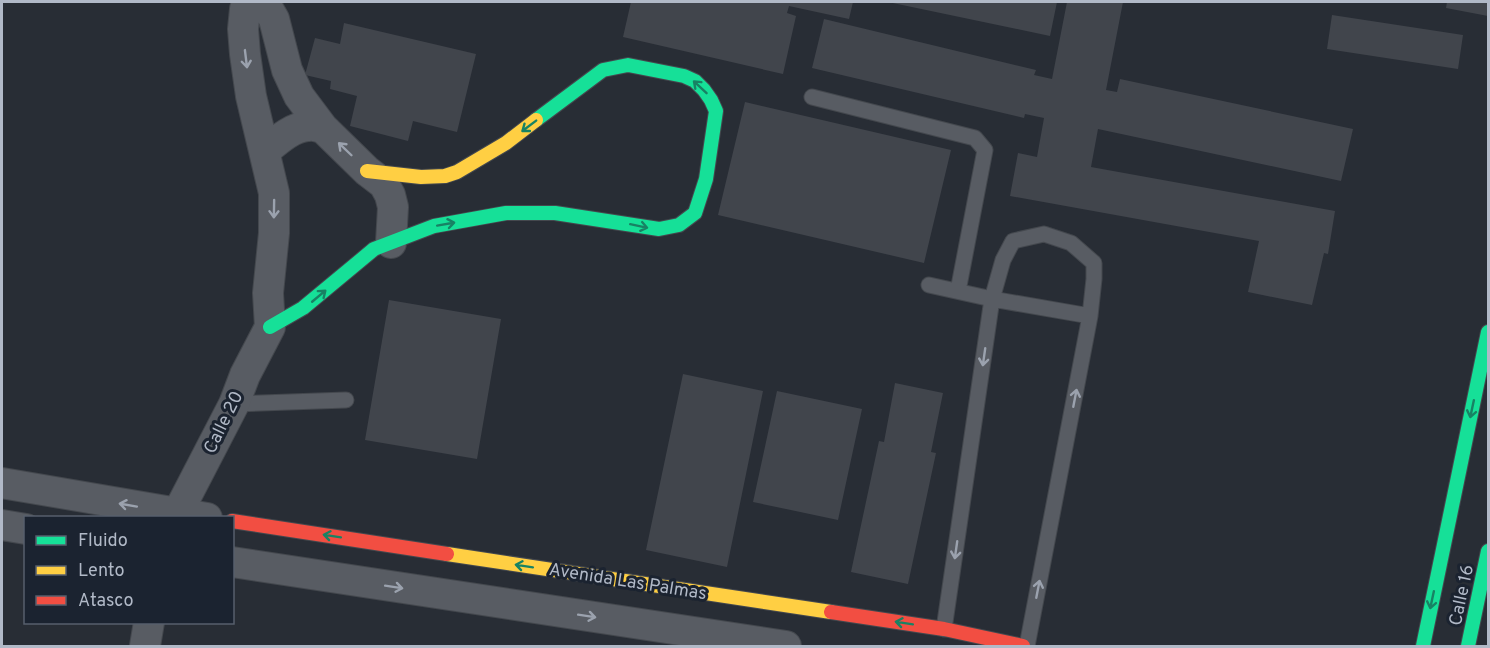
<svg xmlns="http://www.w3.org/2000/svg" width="1490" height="648" font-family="Overpass,sans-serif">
<rect width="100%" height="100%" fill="#282d35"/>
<!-- building -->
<path fill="#41454c" d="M631,2H853L849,19L789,6L787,13L796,16L783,74L623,37Z
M888,2H1057L1050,36Z
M1067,2H1123L1106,90L1117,92L1120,79L1353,129L1341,181L1098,129L1091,167L1335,211L1328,254L1324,253L1312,305L1248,292L1259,241L1010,196L1018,153L1037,157L1044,118L1025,114L1024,118L812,68L824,19L1036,70L1034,75L1052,79Z
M1447,2H1488V16L1446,8Z
M1332,15L1463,35L1458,69L1327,49Z
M344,23L476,54L457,132L413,121L408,141L350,126L357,96L330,89L331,81L305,75L315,38L340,44Z
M745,102L951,150L924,263L718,215Z
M389,300L501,319L477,459L365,440Z
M683,374L763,391L727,567L646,550Z
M895,383L943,393L931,452L936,453L908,584L851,572L879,441L884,442Z
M777,391L862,409L838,520L753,502Z"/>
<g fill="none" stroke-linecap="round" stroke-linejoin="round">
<!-- lane casing -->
<g stroke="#44484e" stroke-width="17">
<path id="lane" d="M812,97L975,138L985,150L958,291
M929,285L992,299L1090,316
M234,404L346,400
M944,629L992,299L1003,260L1013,241L1044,234L1071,243L1094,263V279L1090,316L1027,646"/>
</g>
<!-- street casing -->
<g stroke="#44484e" stroke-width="32">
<path id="street" d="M264,2L274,19L287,70L299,96L323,128L367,171L384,184L390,195L393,207L391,243
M265,151C277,141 292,127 308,126C313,125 318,127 323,128
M2,483L207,518
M175,518L234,404L245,375L270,327L268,293L274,233V193L251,96L245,54L243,29L245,9L248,2
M2,525L26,529
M232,562L786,646
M145,646L149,622"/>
</g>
<!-- fast casing -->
<g stroke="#44484e" stroke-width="16">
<path id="fast" d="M270,327L303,308L374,249L434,226L506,213H555L659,229L679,225L695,213L706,179L716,111L711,100L704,90L695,81L684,76L628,65L603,70L536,120
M1423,646L1488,332
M1468,646L1488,551"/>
</g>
<!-- slow casing -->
<g stroke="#44484e" stroke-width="16">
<path id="slow" d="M367,171L421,177L445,176L457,172L506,143L536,120
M447,554L831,612"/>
</g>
<!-- jam casing -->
<g stroke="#44484e" stroke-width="16">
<path id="jam" d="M232,521L447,554
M831,612L944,629L1023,646"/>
</g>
<!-- lane -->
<use href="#lane" stroke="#585c63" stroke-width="15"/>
<!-- street -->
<use href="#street" stroke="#585c63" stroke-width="30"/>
<!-- fast -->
<use href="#fast" stroke="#16e098" stroke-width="14"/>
<!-- slow -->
<use href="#slow" stroke="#ffcf43" stroke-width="14"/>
<!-- jam -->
<use href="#jam" stroke="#f24e42" stroke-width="14"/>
</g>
<!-- one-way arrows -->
<defs><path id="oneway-shaft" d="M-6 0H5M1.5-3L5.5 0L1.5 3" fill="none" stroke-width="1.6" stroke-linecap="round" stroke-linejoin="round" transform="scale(1.5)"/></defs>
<g stroke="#9ba2ae">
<use href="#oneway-shaft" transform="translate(246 59) rotate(83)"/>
<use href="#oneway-shaft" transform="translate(345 149) rotate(-136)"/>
<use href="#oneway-shaft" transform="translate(274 209) rotate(91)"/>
<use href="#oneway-shaft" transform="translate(984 357) rotate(98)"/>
<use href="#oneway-shaft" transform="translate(1075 398) rotate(-79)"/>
<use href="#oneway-shaft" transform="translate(128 505) rotate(-170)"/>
<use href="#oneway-shaft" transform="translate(956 550) rotate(98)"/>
<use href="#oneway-shaft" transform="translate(394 587) rotate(9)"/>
<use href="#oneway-shaft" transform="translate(1038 589) rotate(-79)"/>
<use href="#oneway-shaft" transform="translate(587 616) rotate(9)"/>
</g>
<g stroke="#188264">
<use href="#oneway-shaft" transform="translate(700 87) rotate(-137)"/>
<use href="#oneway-shaft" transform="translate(529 126) rotate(143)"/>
<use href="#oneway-shaft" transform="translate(446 224) rotate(-10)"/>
<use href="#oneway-shaft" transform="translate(639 226) rotate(12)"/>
<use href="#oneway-shaft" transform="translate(319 296) rotate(-40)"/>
<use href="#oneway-shaft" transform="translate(1472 409) rotate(102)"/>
<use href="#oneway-shaft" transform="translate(332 536) rotate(-171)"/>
<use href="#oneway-shaft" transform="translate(524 566) rotate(-171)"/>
<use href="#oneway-shaft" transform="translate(1432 600) rotate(102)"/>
<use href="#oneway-shaft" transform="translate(904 623) rotate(-171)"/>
</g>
<g text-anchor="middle" stroke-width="6" stroke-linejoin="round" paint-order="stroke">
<!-- street labels -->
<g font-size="18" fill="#b1b9c7" stroke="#1b2330">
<text transform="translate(223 422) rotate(-64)" y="6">Calle 20</text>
<text transform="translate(628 581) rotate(9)" y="6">Avenida Las Palmas</text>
<text transform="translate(1461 595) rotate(-78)" y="6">Calle 16</text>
</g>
</g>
<!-- border -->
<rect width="1490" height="648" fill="none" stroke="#b1b9c7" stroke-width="6"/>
<!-- legend -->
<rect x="24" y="516" width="210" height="108" fill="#1b2330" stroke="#575f6c" stroke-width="1.5"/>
<rect x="36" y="536" width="30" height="9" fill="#16e098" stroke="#575f6c" stroke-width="1.5"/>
<text x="78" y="546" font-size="18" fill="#b1b9c7">Fluido</text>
<rect x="36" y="566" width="30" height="9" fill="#ffcf43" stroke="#575f6c" stroke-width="1.5"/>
<text x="78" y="576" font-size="18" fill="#b1b9c7">Lento</text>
<rect x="36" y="596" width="30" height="9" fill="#f24e42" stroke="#575f6c" stroke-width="1.5"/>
<text x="78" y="606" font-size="18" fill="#b1b9c7">Atasco</text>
</svg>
